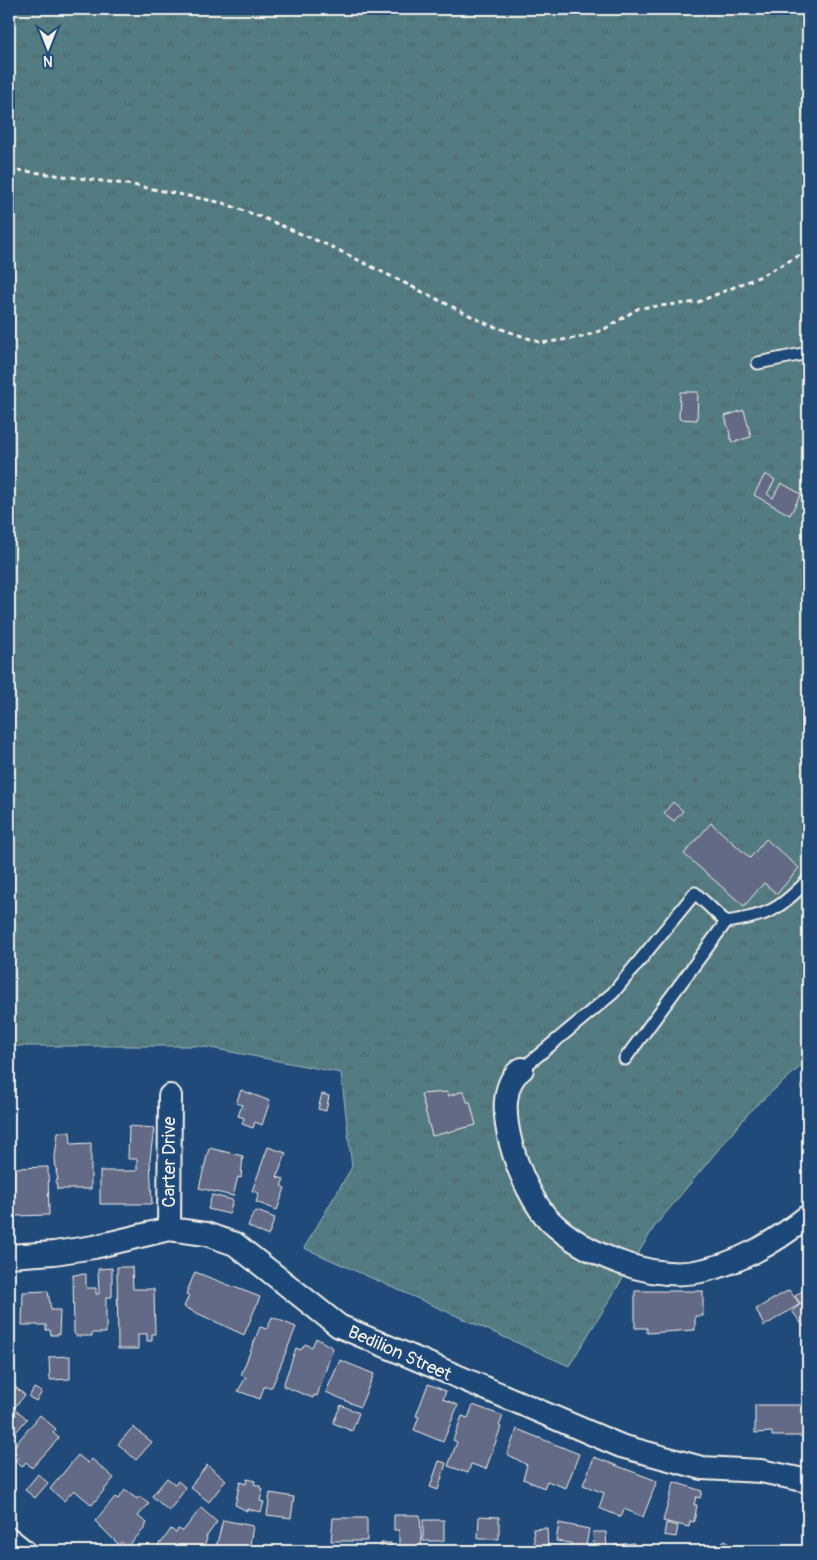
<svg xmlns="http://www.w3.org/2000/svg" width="817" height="1560" font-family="Pangolin,sans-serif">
<defs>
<pattern id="grass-tufts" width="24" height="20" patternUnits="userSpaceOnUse" patternTransform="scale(1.25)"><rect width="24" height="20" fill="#537b82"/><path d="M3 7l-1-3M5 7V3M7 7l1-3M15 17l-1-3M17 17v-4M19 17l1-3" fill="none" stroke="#4e6467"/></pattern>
</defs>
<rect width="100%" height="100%" fill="#1f4a7a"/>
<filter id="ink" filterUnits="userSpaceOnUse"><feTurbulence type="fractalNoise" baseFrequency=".02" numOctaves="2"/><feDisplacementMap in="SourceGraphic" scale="10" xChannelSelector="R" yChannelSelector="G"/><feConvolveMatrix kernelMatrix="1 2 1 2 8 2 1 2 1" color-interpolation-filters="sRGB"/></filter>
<g filter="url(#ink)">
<!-- grass -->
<path fill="url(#grass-tufts)" stroke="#a4b6b5" d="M9,9H808V1060L752,1109L655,1226L569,1366L304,1248L352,1167L341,1073L200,1046H9Z"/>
<!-- building -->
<path fill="#636b86" stroke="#f4f1e8" d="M680,392H698L697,420L679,419Z
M744,410L751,437L732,442L725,416Z
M765,474L775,480L767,494L773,498L781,483L801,494L790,515L754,495Z
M673,802L683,811L674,821L664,813Z
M711,823L750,858L766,839L799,868L777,894L764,883L744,906L684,854Z
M803,1084H808V1128H804Z
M241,1090L270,1101L262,1125L255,1122L253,1128L242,1124L244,1118L238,1116L242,1105L236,1103Z
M464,1091L467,1102H470L476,1125L432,1136L421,1094L447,1092L448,1096Z
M322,1094L329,1096L326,1111L318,1109Z
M129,1126L154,1128L150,1159L152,1204H100V1171H137V1159H128Z
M58,1132H70L71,1144L91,1143V1189H57L56,1180H58L56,1171L58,1170H56L55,1157Z
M268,1147L286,1153L277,1177L284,1179L281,1186L285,1188L277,1210L256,1202L259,1193L252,1191Z
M209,1148L243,1156L241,1178L238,1177L233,1196L199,1188Z
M48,1167L49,1215L14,1216L13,1168Z
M212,1195L233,1200L229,1214L208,1209Z
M257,1211L275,1218L268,1236L248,1226L253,1213Z
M117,1267H132L133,1289H154L155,1334H152V1341H147V1334H138V1349H118Z
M112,1268V1297H106V1333H92V1336H76L74,1333L73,1275L86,1274V1288H96V1294H99L98,1269Z
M195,1272L260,1297L244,1335L184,1307L189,1295L186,1294Z
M808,1287V1324L804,1327L792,1311L801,1304L795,1296Z
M789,1290L800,1304L764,1326L756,1309Z
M48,1291L51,1310H60L59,1335H51L50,1330H46V1325H22L23,1292Z
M635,1291H703V1316H695V1330L647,1333V1328H635Z
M272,1317L296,1327L272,1387H264L260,1399L238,1391L246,1377L241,1375L260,1327L267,1329Z
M316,1338L333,1348L317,1396L314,1395L313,1398L283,1386L296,1348L301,1350L305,1344L312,1347Z
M70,1356V1379L50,1380L49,1357Z
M340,1360L374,1374L360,1407L326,1392Z
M9,1382L25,1395L14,1408L27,1419L10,1439Z
M428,1384L446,1391L443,1399L458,1405L443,1442L414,1430L419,1417L416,1416Z
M34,1388L42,1392L36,1401L29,1397Z
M341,1405L359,1413L352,1431L333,1423Z
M473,1405L503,1416L499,1426L501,1427L486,1469L471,1464L468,1473L448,1466L457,1442L453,1440L462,1416L468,1418Z
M755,1405H806V1436H772V1432L755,1433Z
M40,1415L56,1429L53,1433L59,1438L32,1468L26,1462L22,1467L15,1461L19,1456L11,1450Z
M133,1427L152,1442L136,1460L118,1444Z
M517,1429L579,1454L566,1488L547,1481L544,1488L523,1479L527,1465L507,1454Z
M78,1455L88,1463L92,1459L114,1478L92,1505L74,1490L64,1501L50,1489Z
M594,1457L657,1481L643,1517L624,1509L621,1517L599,1508L604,1493L583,1485Z
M439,1461L446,1463L438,1490L430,1487Z
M207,1465L226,1480L209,1502L190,1487Z
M38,1474L48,1483L35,1498L25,1490Z
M167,1478L175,1484L178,1481L186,1488L169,1511L152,1496Z
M247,1479L255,1481L254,1484L260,1486V1488L263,1489L260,1501L264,1502L261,1512L247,1509V1511L235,1505L240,1482L246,1484Z
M674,1482L702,1491L700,1498L696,1497L694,1505H697L694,1522L690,1521L689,1527L663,1521Z
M125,1490L137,1499L139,1496L149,1504L138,1516L147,1523L144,1529L127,1547L121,1542L119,1545L95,1521L115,1497L118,1499Z
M270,1493L294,1497L291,1518L267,1515Z
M201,1508L217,1522L206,1537L207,1539L202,1551H156L160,1542L161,1543L171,1529L176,1533L178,1529L183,1531Z
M394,1515H420L422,1551H399V1530H394Z
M479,1516L499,1517V1539H478Z
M333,1518H367V1541H331Z
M223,1520L253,1526L249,1551H215Z
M423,1520H444V1541H423Z
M559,1523L589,1529L585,1551H572L571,1543L556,1541Z
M666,1523L678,1526L676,1537L664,1535Z
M547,1528L548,1547L535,1549L533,1529Z
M593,1532H606L607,1550H594Z
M725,1540L732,1549L728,1551H710Z
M381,1543H391V1551H371L381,1550Z
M634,1543V1551H615L614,1545Z
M477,1548V1551H442V1549Z"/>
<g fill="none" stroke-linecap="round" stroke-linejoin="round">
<!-- lane casing -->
<g stroke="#f4f1e8" stroke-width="15">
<path id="lane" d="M758,363L808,353
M625,1059L726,922
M522,1069L613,993L695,893L726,922C768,916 779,910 808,880"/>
</g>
<!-- street casing -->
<g stroke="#f4f1e8" stroke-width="26">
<path id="street" d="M522,1069C483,1095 523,1194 549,1220C585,1255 655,1283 705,1270C744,1261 778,1240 808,1216
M169,1229L170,1096
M9,1256L54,1253L94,1247L169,1229L206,1234L235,1244L339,1326L621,1446L702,1468L761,1471L808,1481
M9,1539L24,1551"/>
</g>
<!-- path -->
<path stroke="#f4f1e8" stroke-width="3" stroke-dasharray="5 4" stroke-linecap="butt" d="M9,169L133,185L223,203L266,219L332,247L487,324L542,343L582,337L603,330L639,308L698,302L761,276L808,251"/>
<!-- lane -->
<use href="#lane" stroke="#1f4a7a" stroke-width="11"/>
<!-- street -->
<use href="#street" stroke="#1f4a7a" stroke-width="22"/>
</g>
</g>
<g text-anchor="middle" stroke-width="5" stroke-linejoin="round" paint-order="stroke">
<!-- street labels -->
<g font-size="18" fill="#f4f1e8" stroke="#1f4a7a">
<text transform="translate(169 1162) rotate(-90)" y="6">Carter Drive</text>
<text transform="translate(400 1353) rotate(24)" y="6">Bedilion Street</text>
</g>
</g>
<!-- margin -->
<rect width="817" height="1560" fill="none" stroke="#1f4a7a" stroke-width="30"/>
<rect x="15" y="15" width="787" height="1530" fill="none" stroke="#f4f1e8" stroke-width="2" filter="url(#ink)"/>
<!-- north arrow -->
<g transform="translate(48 48) rotate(180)" stroke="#1f4a7a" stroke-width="4" paint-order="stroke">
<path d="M0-4L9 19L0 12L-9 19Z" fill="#f4f1e8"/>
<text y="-8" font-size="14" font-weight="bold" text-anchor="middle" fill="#f4f1e8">N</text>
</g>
</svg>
